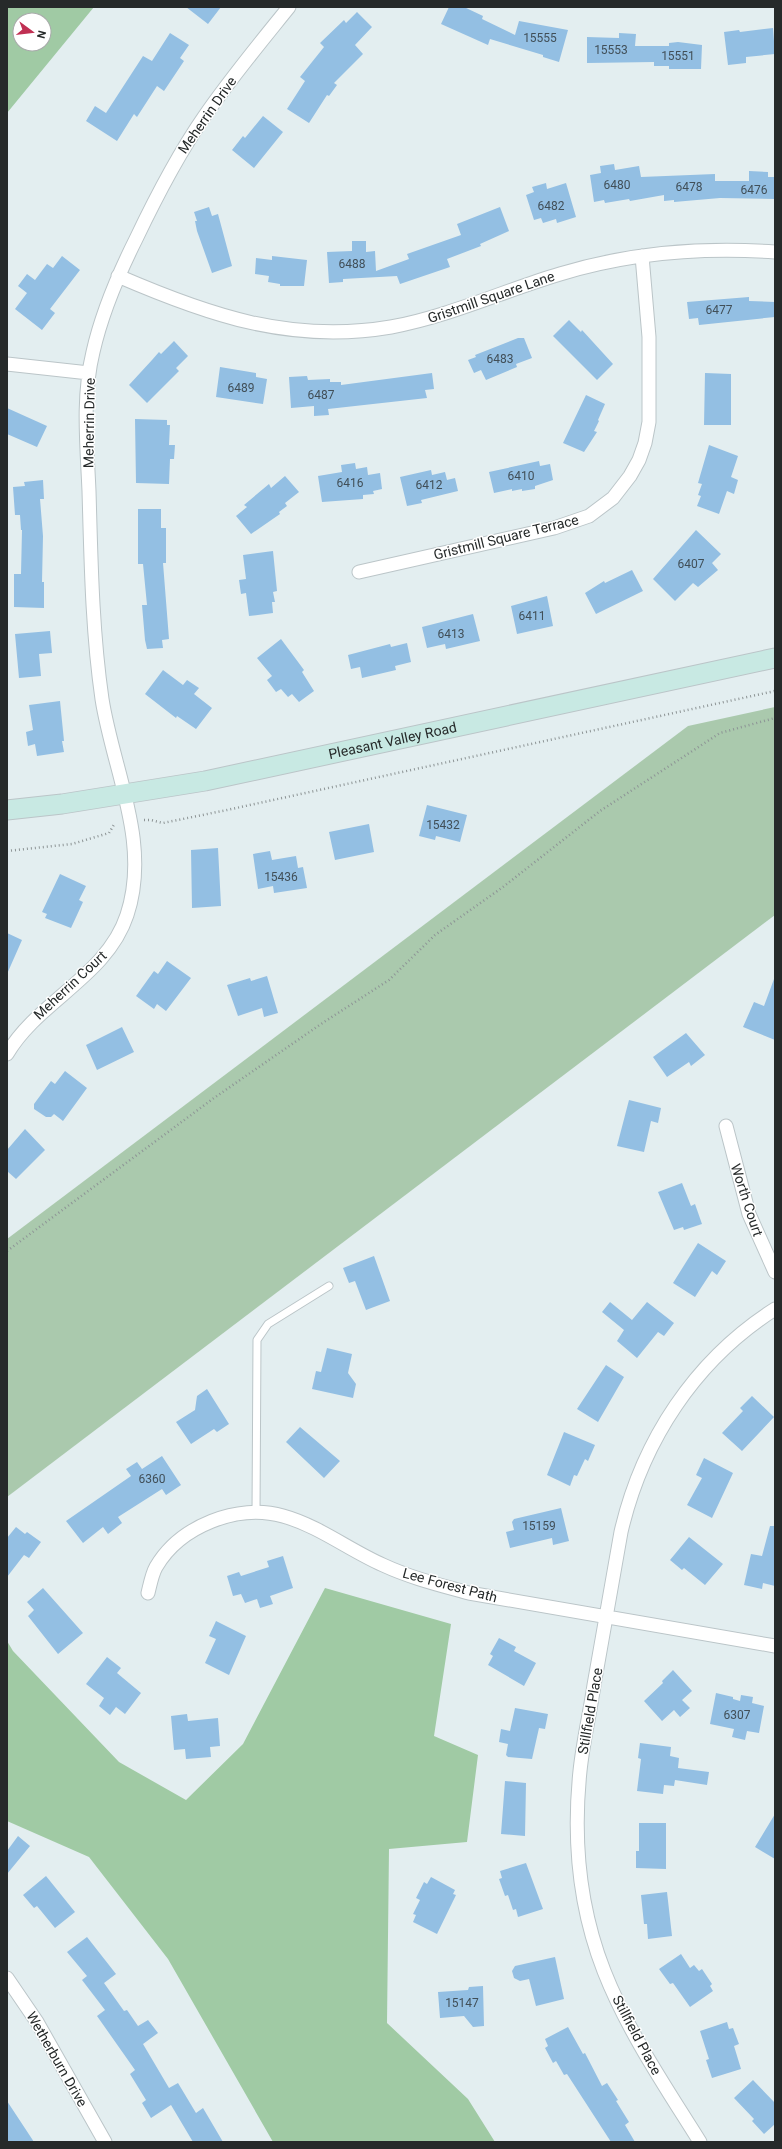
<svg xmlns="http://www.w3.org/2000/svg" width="782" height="2149" font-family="Roboto,sans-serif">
<rect width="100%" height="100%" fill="#e3eef0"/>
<!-- green -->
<path fill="#aac9ad" d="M775,707V915L7,1497V1239L688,726Z"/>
<!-- forest -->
<path fill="#a0caa4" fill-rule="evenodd" d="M7,7H94L7,113ZM20,20H44V44H20Z
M325,1588L451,1624L434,1736L478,1755L467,1842L389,1849L387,2023L468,2099L495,2142H273L168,1959L89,1857L7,1821V1641L13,1651L119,1762L186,1800L243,1744Z"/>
<!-- building -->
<path fill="#93bfe3" d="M186,7H221L208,24Z
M449,7H464L483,16L482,19L515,35L519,21L568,30L559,62L543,57V55L490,39L488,45L441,24Z
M357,12L372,27L355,45L363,54L334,83L337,85L329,96L327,95L309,123L287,109L305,81L300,77L324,47L320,43L344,20L346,23Z
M773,28L775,54L746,57V63L728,65L724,32L739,30L740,32Z
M170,33L189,45L180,58L184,61L164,91L157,86L137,117L134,114L117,141L86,121L95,106L106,113L143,56L152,61Z
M619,33L636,34L635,46H669V43L678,42L702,45L701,69H669V66H654V62L587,63V37L619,38Z
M263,116L283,132L254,168L232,150L243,136L245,138Z
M614,164L615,170L639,166L641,177L715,174V181H749V171L768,172V177H775V199L720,198L674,202V200L664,201V195L630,201L629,199L605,203L604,200L594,202L590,175L601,173L600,166Z
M546,183L547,189L566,183L576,217L557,223L556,219L543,223L541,218L534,220L526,195L534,192L532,187Z
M209,207L212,216L218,214L232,266L212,273L197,231L195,221H197L194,212Z
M500,207L509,231L480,244L481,246L447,259L450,267L400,284L397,276L343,279V282L329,283L327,252L352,251V241H366V252L375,251L376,271L409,259L407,254L461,235L457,224Z
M62,256L80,270L50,309L55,313L42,330L15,309L27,293L18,286L27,274L35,280L47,264L53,268Z
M272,256L307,260L304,286H280V284L268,282L269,276L255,274L256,258L272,260Z
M749,297V301L775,302V317L699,325L698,318L689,319L687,302Z
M569,320L581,332L582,330L613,364L597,380L553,336Z
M518,338H524L532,358L516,364L517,367L486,380L481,370L474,373L468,360L476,357L475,355Z
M174,341L188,356L176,368L179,371L147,403L129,385L152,360L159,352L161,354Z
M220,367L256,373V377L267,379L263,404L216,397Z
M432,373L434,389L425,390L427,398L328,409L329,415L314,416V406L291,408L289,377L307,376L308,380L330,379V382H341V385Z
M705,373L731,374V425H704Z
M586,395L605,404L598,420L599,421L594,431L597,432L584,452L563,443Z
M7,408L47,426L37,447L7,434Z
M135,419L167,420V425H170L169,445H175L174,459H170L169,484L136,483Z
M709,445L738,456L731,477L738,480L734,494L727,491L719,514L697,506L701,496L698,495L702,484L698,483Z
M539,461L540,466L550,464L553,480L535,486V489L522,491V489L512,491V489L494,493L489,472Z
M355,463L356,469L367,467L368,475L380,473L382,489L373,491L374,494L363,495V499L322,502L318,476L342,472L341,465Z
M431,470L432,475L445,472L447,480L455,478L458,491L421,500L422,503L407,506L400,477Z
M285,476L299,492L285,503L287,506L279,512L280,514L251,534L236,516L247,507L244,505L269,484L271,488Z
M43,480L44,499H40L43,536L42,582H44V608L14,607V574H21L22,530H21L20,515H15L13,487L25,486L24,482Z
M138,509H161V528H166V563H163L169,639L162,640L163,648L147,649L145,640L142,605H147L143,564H138Z
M696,530L721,554L712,563L718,570L698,587L693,583L675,601L653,579Z
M273,551L277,591L273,592L275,602H272L273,613L249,616L246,593L241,594L239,580L246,579L243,555Z
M632,570L643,591L596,614L585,593L604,581L605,583Z
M547,596L553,626L517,634L511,606Z
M473,614L480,641L446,649L445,644L427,648L422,627Z
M50,631L52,653L39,654L41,676L19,678L15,634Z
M281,639L304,670L302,672L314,691L299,702L292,694L288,697L281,689L276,692L267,680L272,676L257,658Z
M407,643L411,662L395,666L396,670L362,678L360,667L351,669L348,655L390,644L391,647Z
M163,670L183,685L187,680L199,688L194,694L212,708L196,729L177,716L176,718L145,694Z
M60,701L64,741H62L64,752L37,756L35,744L28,746L26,732L33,730L29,705Z
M427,805L467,815L460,842L436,836L435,840L419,836Z
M369,824L374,852L335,860L329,832Z
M218,848L221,906L192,908L191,850Z
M270,851L272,860L296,856L298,868L303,867L307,888L274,893L273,886L258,889L253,854Z
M60,874L86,886L79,900L83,902L71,928L45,918L47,914L42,912Z
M7,933L22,940L7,974Z
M167,961L191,978L166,1011L157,1004L154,1009L136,996L154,971L158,974Z
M267,976L278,1013L264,1017L262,1008L238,1016L227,985L250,978L251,981Z
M774,979L775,980V1040L743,1027L754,1002L764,1006Z
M122,1027L134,1052L97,1070L86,1045Z
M686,1033L705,1055L691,1066L689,1062L667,1077L653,1057Z
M65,1071L87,1088L63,1121L54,1114L51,1117H46L34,1109V1104L51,1081L55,1084Z
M629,1100L661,1108L658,1123L651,1121L644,1152L617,1146Z
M25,1129L45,1150L16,1179L7,1171V1150Z
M682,1183L691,1206L695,1204L702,1224L684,1230L683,1227L674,1230L658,1192Z
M698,1243L726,1261L717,1275L712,1271L695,1297L673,1283Z
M374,1256L390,1301L366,1310L355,1281L349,1283L343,1268Z
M610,1302L632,1320L647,1302L674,1323L664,1336L658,1332L637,1358L617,1341L624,1330L602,1312Z
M327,1348L352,1354L348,1373L356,1384L353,1398L312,1389L316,1371L321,1372Z
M606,1365L624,1377L598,1422L577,1409Z
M207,1389L229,1424L217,1432L214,1429L191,1444L176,1422L195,1410L197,1396Z
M752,1396L774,1417L742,1451L722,1433L743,1411L740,1408Z
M300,1427L340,1461L324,1478L286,1442Z
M564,1432L595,1445L588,1461L585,1459L577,1476L574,1475L570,1486L547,1475Z
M162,1456L181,1485L166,1495L162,1489L118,1517L122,1523L108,1534L103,1527L83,1543L66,1521L131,1476L126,1469L137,1462L142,1469Z
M704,1458L733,1473L712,1518L687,1505L702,1478L696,1475Z
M561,1508L569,1541L553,1545L552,1538L510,1548L506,1532L514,1530L512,1522L514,1519Z
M770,1526H775V1586L763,1583L762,1589L744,1585L751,1554L762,1556Z
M16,1527L25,1534L27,1532L41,1542L29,1558L24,1555L7,1577V1538Z
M689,1537L723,1564L705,1585L684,1568L682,1570L670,1560Z
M283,1556L293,1588L270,1596L273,1604L260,1608L257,1599L245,1603L241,1594L233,1596L227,1576L239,1572L241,1576L269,1567L267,1561Z
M43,1588L83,1633L58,1654L28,1616L34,1610L27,1602Z
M216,1621L246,1636L229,1675L205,1663L216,1639L209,1636Z
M499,1638L516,1647L514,1651L536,1663L524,1686L488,1665L493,1656L490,1654Z
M107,1657L121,1668L117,1673L141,1693L125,1714L116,1707L110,1715L99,1706L104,1698L86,1684Z
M673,1670L692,1691L682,1700L690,1708L680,1717L674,1710L662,1721L644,1701L663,1683L662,1681Z
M716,1693L733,1697V1699L740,1701L741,1695L753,1697L752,1703L764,1706L759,1733L747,1731L745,1740L732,1737L734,1729L710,1724Z
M515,1708L548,1714L545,1729L539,1728L532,1759L508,1757L506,1755L508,1744L499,1742L501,1729L510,1731Z
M187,1714L188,1721L218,1718L220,1746L210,1747L211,1757L186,1759L185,1749L174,1750L171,1716Z
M640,1743L671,1747L670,1756L679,1758L678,1768L709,1772L707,1785L675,1780L674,1786L664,1785L663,1794L637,1791L641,1759L638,1758Z
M505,1781L526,1783L525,1836L501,1834Z
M775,1814V1859L755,1847Z
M639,1823H666V1869L636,1868V1851H639Z
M18,1836L30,1846L7,1874V1851Z
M526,1863L543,1909L518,1917L516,1909L513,1910L508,1895L505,1896L499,1879L502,1878L500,1871Z
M46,1876L75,1912L55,1928L37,1906L34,1908L23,1895Z
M431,1877L455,1890L453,1894L456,1895L437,1934L413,1922L416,1915L413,1914L420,1900L416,1898L424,1882L427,1884Z
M667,1892L672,1936L648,1939L647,1924H644L641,1895Z
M87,1937L116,1974L104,1983L124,2011L127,2010L138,2026L148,2020L158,2033L143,2044L169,2088L178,2083L196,2113L203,2108L223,2142H193L171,2105L151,2118L142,2103L146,2100L130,2074L135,2070L97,2016L105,2010L82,1980L87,1976L67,1952Z
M681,1954L690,1968L694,1965L699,1971L702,1969L712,1984L710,1986L713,1991L690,2007L673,1983L670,1984L659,1969Z
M555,1957L564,1999L536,2006L529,1979L520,1981L514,1978L512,1971L515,1966Z
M483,1986L484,2026L473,2027L464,2016L440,2018L438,1992L468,1990L469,1987Z
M727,2022L729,2029L733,2028L739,2044L734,2046L741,2069L712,2078L706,2060L709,2059L700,2031Z
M568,2027L583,2054L585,2053L602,2086L607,2083L618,2100L616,2101L629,2122L625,2125L635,2142H611L567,2074L564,2075L556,2061L553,2063L545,2048L548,2046L545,2039Z
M753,2080L775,2103V2124L764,2134L752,2121L754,2119L734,2098Z
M7,2101L34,2142H7Z"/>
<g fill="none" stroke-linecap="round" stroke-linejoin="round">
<!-- service casing -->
<g stroke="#bbc5c8" stroke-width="9">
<path id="service" d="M256,1513L257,1340L268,1324L329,1286"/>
</g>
<!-- minor casing -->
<g stroke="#bbc5c8" stroke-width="15">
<path id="minor" d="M118,276C208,315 291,344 391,327C450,316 503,291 560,274C629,253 703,247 775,252
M7,364L89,373
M359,572L554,528L589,516L613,498L630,476L639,460L645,443L649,422V337L642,256
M7,1054C38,1001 107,976 127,915C151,843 113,770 102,699C92,630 91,560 89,491C87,445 82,397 93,352C102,312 118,275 136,239C156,197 177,156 204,117C230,79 260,43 289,7
M726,1126L749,1214L775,1272
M148,1593C150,1585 152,1574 156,1567C180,1526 238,1503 283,1516C319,1526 349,1550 383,1565C411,1578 440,1585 469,1593L775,1646
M7,1978L37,2022L105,2142
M700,2142C665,2086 628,2032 604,1971C579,1907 573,1838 580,1771C583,1742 590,1713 594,1685C603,1634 612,1583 621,1532C642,1441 695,1360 775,1309"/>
</g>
<!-- secondary casing -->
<g stroke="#bbc5c8" stroke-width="21">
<g id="secondary">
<path id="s1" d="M7,810L62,804L205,781L775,658"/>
</g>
</g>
<!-- path -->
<path stroke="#8d9495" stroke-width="2.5" stroke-dasharray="1 3" stroke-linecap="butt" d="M144,820H151L163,823L227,810L775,691
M7,851L72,844L109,833L115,823
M7,1251L214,1098L321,1024L389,980L435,935L503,887L600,811L720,733L775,718"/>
<!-- service -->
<use href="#service" stroke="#fff" stroke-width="7"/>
<!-- minor -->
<use href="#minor" stroke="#fff" stroke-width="13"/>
<!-- secondary -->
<use href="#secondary" stroke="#c8e9e3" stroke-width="19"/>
</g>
<g text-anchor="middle" stroke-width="3" stroke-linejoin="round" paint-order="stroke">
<!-- number labels -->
<g font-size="12" fill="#414f58">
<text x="540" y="42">15555</text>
<text x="611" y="54">15553</text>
<text x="678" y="60">15551</text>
<text x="617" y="189">6480</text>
<text x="689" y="191">6478</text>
<text x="754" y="194">6476</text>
<text x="551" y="210">6482</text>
<text x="352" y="268">6488</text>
<text x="719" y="314">6477</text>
<text x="500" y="363">6483</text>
<text x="241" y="392">6489</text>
<text x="321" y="399">6487</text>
<text x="521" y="480">6410</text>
<text x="350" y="487">6416</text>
<text x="429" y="489">6412</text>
<text x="691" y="568">6407</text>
<text x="532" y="620">6411</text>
<text x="451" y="638">6413</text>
<text x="443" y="829">15432</text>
<text x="281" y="881">15436</text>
<text x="152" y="1483">6360</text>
<text x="539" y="1530">15159</text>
<text x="737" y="1719">6307</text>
<text x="462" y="2007">15147</text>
</g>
<!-- street labels -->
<g font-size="14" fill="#262a2a" stroke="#fff">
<text transform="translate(207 115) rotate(-55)" y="5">Meherrin Drive</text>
<text transform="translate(491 297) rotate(-19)" y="5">Gristmill Square Lane</text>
<text transform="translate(89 423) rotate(-89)" y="5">Meherrin Drive</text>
<text transform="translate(506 537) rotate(-14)" y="5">Gristmill Square Terrace</text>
<text dy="5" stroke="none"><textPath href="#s1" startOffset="392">Pleasant Valley Road</textPath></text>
<text transform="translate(70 985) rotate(-43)" y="5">Meherrin Court</text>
<text transform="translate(747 1200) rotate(72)" y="5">Worth Court</text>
<text transform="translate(450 1585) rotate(15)" y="5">Lee Forest Path</text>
<text transform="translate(590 1711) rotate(-80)" y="5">Stillfield Place</text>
<text transform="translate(637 2035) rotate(62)" y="5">Stillfield Place</text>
<text transform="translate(57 2059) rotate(60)" y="5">Wetherburn Drive</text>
</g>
</g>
<!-- border -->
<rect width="782" height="2149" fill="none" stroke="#262a2a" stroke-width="16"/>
<!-- north arrow -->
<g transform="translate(32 32) rotate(105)"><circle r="19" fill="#ffffff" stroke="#a8aaaa"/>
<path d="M0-3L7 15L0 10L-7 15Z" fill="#c03053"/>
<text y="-6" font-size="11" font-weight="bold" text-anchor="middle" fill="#262a2a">N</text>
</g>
</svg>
